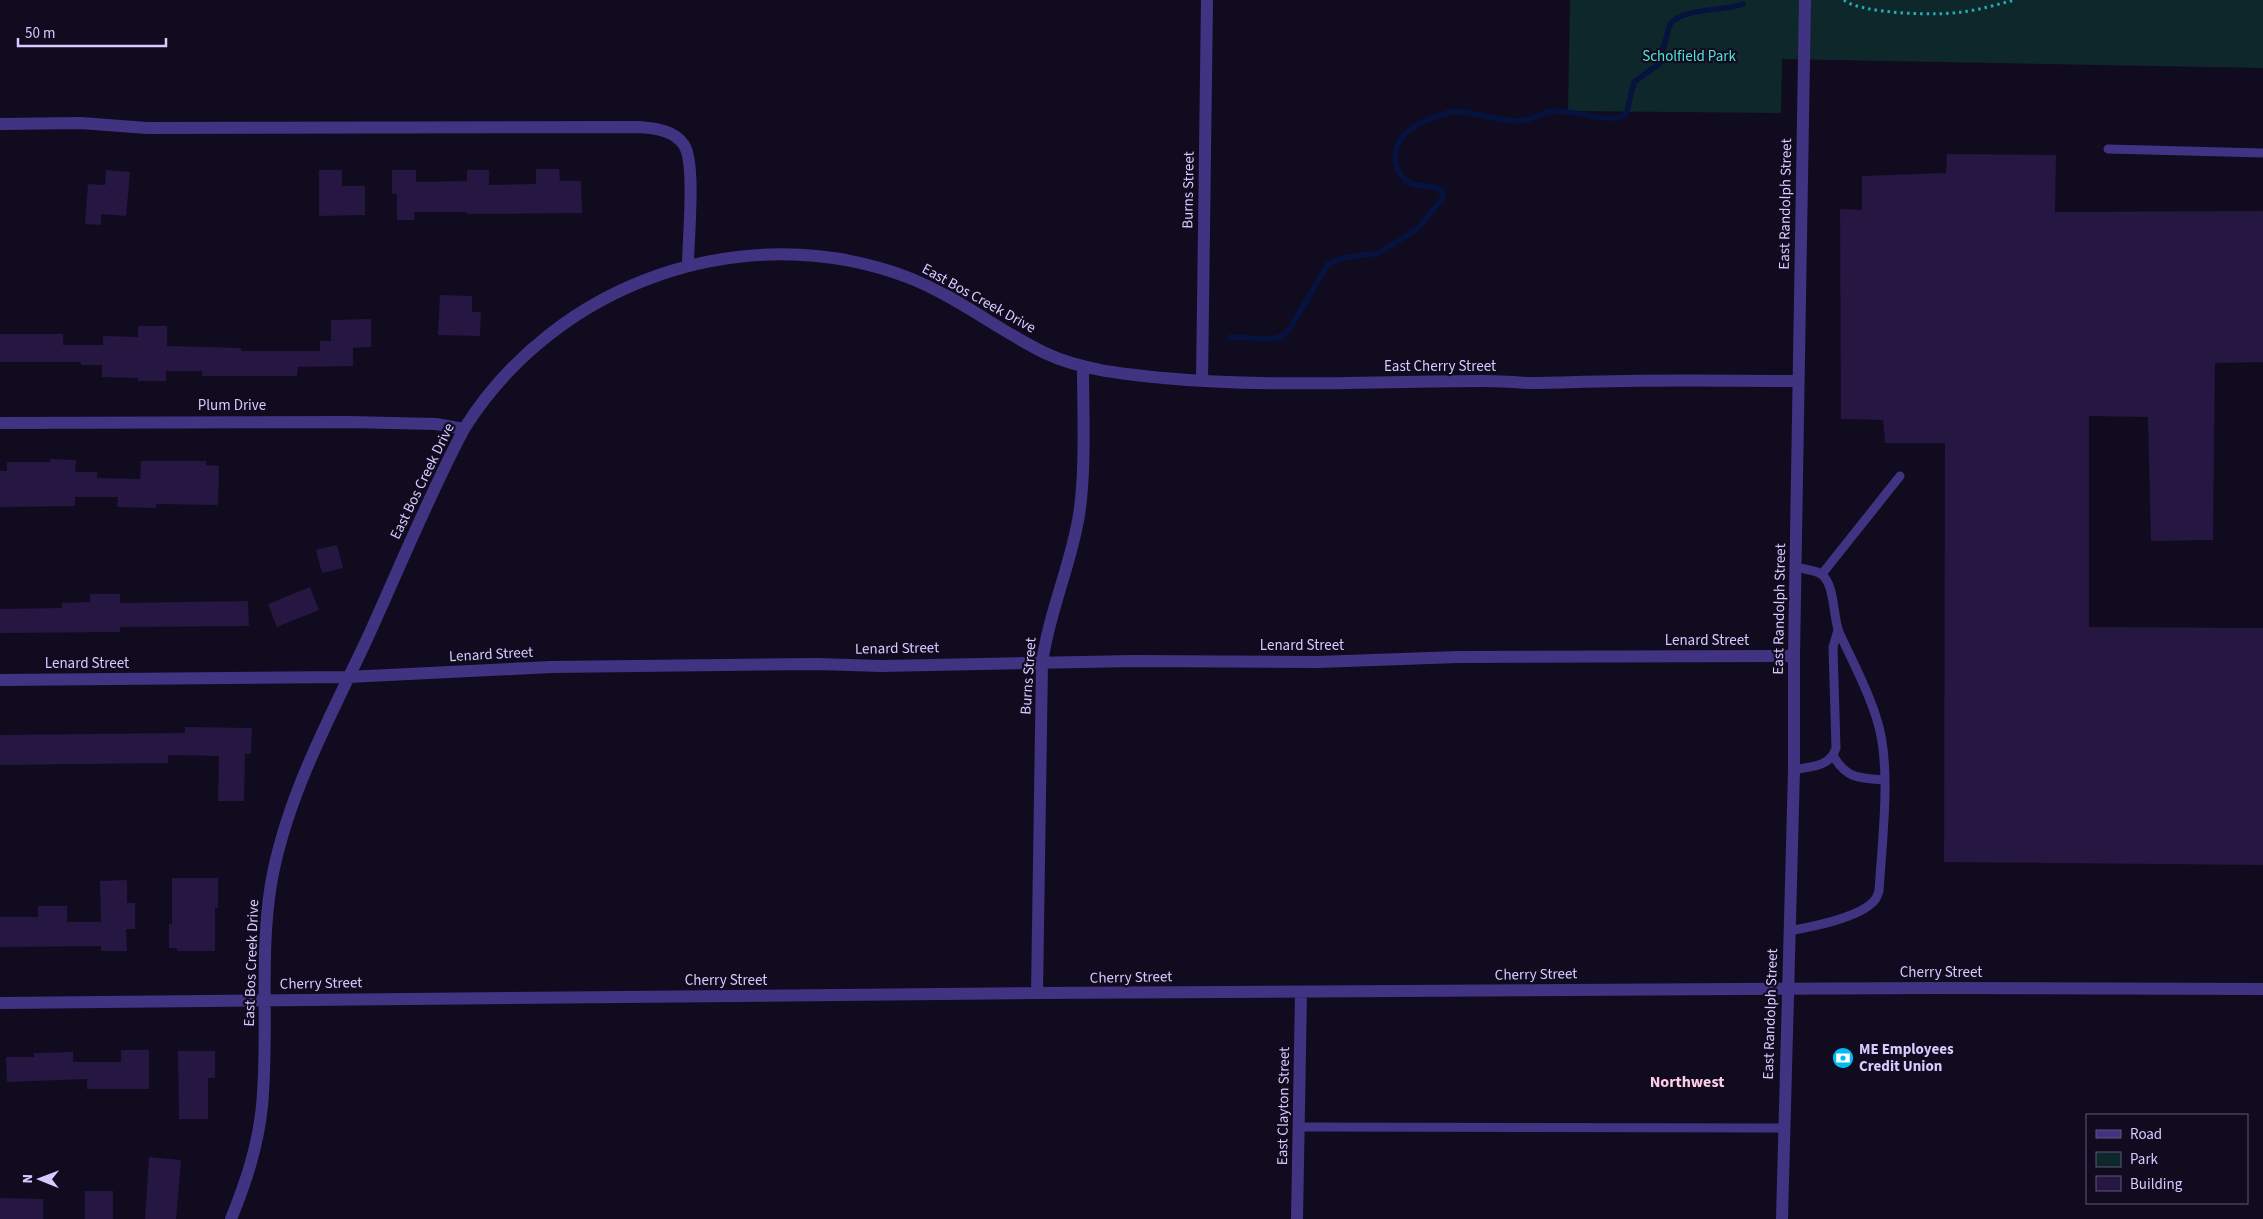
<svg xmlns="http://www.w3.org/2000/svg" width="2263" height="1219" font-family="'Source Sans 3',sans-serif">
<rect width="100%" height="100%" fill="#110b20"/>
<!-- green -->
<path fill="#0e272a" d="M1570,0H2263V68L1782,59L1781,113L1568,111Z"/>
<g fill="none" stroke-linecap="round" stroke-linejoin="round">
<!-- stream -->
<path stroke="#06133e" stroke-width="5.5" d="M1230,337L1271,339L1282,336L1291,327L1328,264L1342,258L1379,253L1417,229L1442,199L1443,194C1436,181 1419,190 1408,182C1389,167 1392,142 1411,129C1423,120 1440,115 1455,111C1474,112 1500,122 1520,121C1533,120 1544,111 1557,111C1580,111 1604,124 1626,115L1634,82L1659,64L1670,24C1685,7 1722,12 1743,4"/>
</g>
<!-- building -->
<path fill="#251642" d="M1947,154L2056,155L2055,212L2263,211V362L2215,363L2213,540L2151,541L2148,417L2089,416V627L2263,628V865L1944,862L1945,443H1885L1883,420L1841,419L1840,209L1862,210V176L1946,173Z
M536,169H559L560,181H581L582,213L467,214V212H414V220H397V194H392V170H416V182L467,181V170H489V185L536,184Z
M106,170L130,172L126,216L101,214V225L85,224L88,184L105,185Z
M319,170H342V186H365V215L319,216Z
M440,295L472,296V312H481L480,336L438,335Z
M371,319V347L353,348V366L298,367L297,376H202V371H166V381H138V378L102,377V365H81V362H0V334H63V345H103V336L138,337V326H167V346L241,348V351H320V341H331V320Z
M50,459L76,460L75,472H97V478L140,479L141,461H206V465L219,466L218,505L156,504V508L117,507L118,497H75V506L0,507V471H7V462H50Z
M337,545L343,568L322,573L316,550Z
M310,587L319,610L277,627L268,604Z
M90,594H120V603L248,601L249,626L120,627V632L0,633V609L62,608V603L90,602Z
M185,727L252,728L251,754H245L244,801H218L219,756L168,755V763L0,765V735L185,733Z
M172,878H218V908H215V951H177V948H169V924H172Z
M127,880V903H135V929H126L127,951H101V946L0,947V917H38V906H67V922H101L100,881Z
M121,1050H149V1089H87V1079L7,1082L6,1057H34V1053L73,1052V1062H121Z
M178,1051H215V1078H208V1119H179Z
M149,1157L181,1160L176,1219H145Z
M85,1191H113V1219H85Z
M0,1198L43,1199V1219H0Z"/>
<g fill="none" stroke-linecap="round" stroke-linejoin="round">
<!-- path -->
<path stroke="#25acb7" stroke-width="3" stroke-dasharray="2.5 4" stroke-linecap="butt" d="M1844,0C1861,14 1939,16 1962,12C1980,10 1998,4 2015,0"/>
<!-- service -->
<path stroke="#403382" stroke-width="9" d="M2108,149L2263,153
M1822,574L1900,476
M1834,757C1847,779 1860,778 1884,780
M1794,770C1812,766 1830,767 1836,748L1833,647L1838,630
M1789,931C1811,927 1859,918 1874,901C1876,899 1878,894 1879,891C1882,841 1892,766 1877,720C1868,689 1852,661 1839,632C1833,618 1835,583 1821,574C1815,570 1803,569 1796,567
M1299,1127L1784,1128"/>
<!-- minor -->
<path stroke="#403382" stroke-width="12" d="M0,124L81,123L147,128L638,127C654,128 674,130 684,145C696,163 688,240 688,265
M1202,381L1207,0
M0,423L348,422L436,424L464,429
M0,680L348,677L551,667L817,664L881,666L1133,661L1317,662L1458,657L1794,656
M1037,993L1042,663C1049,612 1071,565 1079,515C1086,470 1083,413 1083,366
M0,1003L1037,993L1934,988L2263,989
M231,1219C246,1182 258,1146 262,1106C269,1032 259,958 271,884C286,797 330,718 367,639C399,569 428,497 464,429C556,282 744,216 907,277C956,296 998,330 1045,353C1081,370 1124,374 1163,378C1270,388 1377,381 1484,381C1498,381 1513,382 1527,383C1560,383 1594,381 1627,381C1684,380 1741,381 1798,381
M1297,1219L1301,993"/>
<!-- tertiary -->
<path stroke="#403382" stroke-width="12" d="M1782,1219L1794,770V656L1805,0"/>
</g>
<!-- icons -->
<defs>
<g id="bank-disc" transform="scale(1.125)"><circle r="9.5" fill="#00bbf5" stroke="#110b20"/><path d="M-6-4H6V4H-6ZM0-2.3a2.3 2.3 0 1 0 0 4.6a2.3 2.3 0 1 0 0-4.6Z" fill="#fff"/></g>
</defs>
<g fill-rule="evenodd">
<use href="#bank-disc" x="1843" y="1058"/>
</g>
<g text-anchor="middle" stroke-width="4.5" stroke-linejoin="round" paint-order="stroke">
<!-- park labels -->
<g font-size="15" fill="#4ee6d5" stroke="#110b20">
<text x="1689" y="61">Scholfield Park</text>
</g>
<!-- street labels -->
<g font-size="15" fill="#d7caff" stroke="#110b20">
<text transform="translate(1188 190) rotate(-89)" y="5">Burns Street</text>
<text transform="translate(1785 204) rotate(-89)" y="5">East Randolph Street</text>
<text transform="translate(979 298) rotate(29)" y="5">East Bos Creek Drive</text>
<text x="1440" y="371">East Cherry Street</text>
<text x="232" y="410">Plum Drive</text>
<text transform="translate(422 481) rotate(-64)" y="5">East Bos Creek Drive</text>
<text transform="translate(1779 609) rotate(-89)" y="5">East Randolph Street</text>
<text x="1707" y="645">Lenard Street</text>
<text x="1302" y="650">Lenard Street</text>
<text transform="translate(897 648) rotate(-1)" y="5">Lenard Street</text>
<text transform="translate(491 654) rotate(-3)" y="5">Lenard Street</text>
<text x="87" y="668">Lenard Street</text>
<text transform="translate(1028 676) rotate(-86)" y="5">Burns Street</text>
<text transform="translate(251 963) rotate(-88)" y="5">East Bos Creek Drive</text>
<text x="1941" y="977">Cherry Street</text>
<text transform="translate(1536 974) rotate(-1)" y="5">Cherry Street</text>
<text transform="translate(1131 977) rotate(-1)" y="5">Cherry Street</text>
<text x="726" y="985">Cherry Street</text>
<text transform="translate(321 983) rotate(-1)" y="5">Cherry Street</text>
<text transform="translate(1770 1014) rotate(-88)" y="5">East Randolph Street</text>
<text transform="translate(1283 1106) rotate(-89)" y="5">East Clayton Street</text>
</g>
<!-- poi labels -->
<g font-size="15" font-weight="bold" fill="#d7caff" stroke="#110b20" text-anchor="start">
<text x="1859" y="1054">ME Employees<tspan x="1859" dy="17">Credit Union</tspan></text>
</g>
<!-- neighbourhood labels -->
<g font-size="16" font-weight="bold" fill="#ffcce5" stroke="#110b20">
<text x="1687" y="1087">Northwest</text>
</g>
</g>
<!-- legend -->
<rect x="2086" y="1114" width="162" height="90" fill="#110b20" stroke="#605779"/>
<rect x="2096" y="1130" width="25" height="8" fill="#403382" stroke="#605779"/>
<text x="2130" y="1139" font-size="15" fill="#d7caff">Road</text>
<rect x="2096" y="1152" width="25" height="15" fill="#0e272a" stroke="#605779"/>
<text x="2130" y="1164" font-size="15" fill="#d7caff">Park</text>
<rect x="2096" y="1176" width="25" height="15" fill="#251642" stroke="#605779"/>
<text x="2130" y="1189" font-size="15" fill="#d7caff">Building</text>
<!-- north arrow -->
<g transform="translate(40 1179) rotate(271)" stroke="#110b20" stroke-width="4" paint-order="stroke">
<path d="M0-4L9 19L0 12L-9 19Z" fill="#d7caff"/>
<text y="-8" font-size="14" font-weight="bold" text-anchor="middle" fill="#d7caff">N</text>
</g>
<!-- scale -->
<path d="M18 38v8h148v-8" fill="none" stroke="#d7caff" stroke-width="2.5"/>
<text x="25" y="38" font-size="15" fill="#d7caff" stroke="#110b20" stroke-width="4" paint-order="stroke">50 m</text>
</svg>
